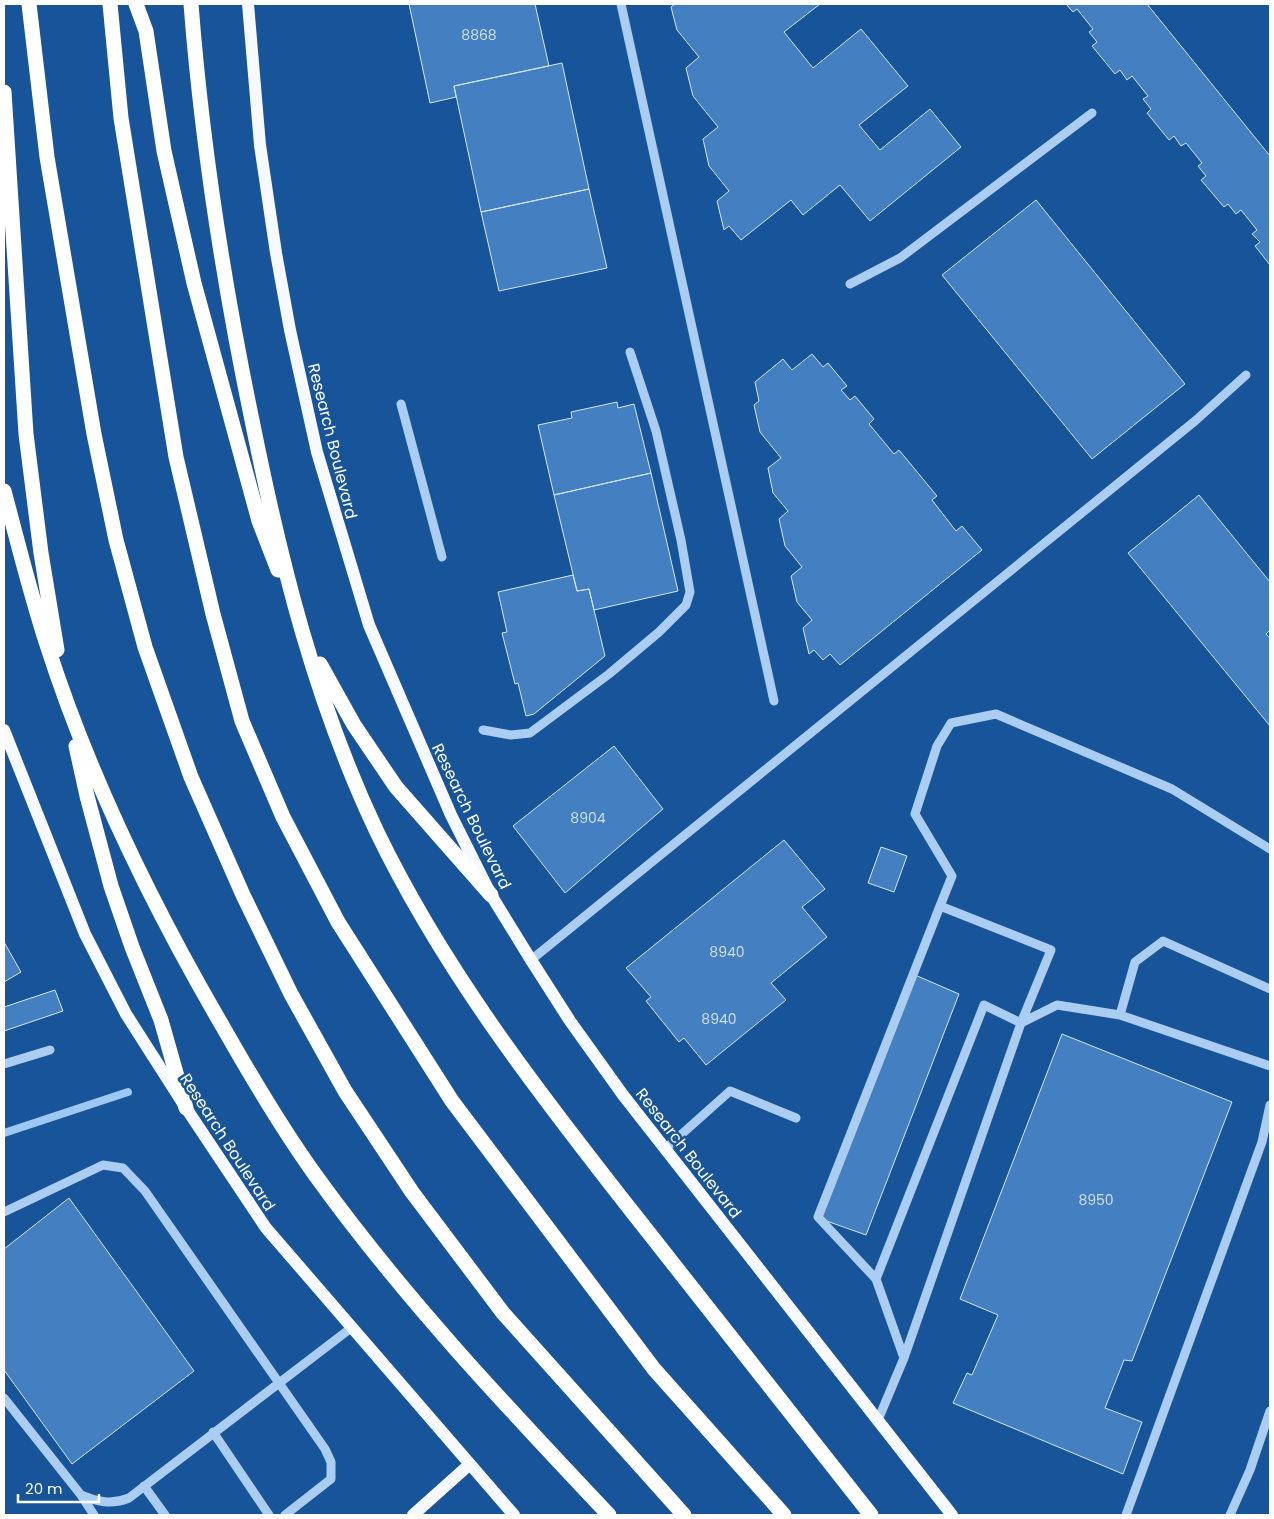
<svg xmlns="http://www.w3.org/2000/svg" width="1274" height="1519" font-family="Poppins,sans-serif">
<rect width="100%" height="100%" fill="#175499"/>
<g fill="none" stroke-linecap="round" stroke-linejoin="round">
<!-- stream -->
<path stroke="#9ec8f4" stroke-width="8" d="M4,1133L128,1092"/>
</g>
<!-- building -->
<path fill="#4480c1" stroke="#d3e7fc" d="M409,4H535L549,66L454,86L456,97L430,103Z
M675,4H820L784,32L813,68L861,29L908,86L859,125L880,150L930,109L961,147L870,221L840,185L803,215L791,200L741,240L729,226L724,230L717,201L729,191L709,166L703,139L718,127L693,96L686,68L699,57L677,30L671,7Z
M1066,4H1147L1270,156V265L1255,246L1260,242L1252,234L1257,230L1241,210L1236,214L1228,204L1224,207L1201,180L1206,176L1198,166L1202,163L1186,143L1181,146L1174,136L1169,140L1147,113L1151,109L1143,99L1148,96L1132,76L1127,80L1120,70L1115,74L1092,46L1097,42L1089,32L1093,29L1077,9L1073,12Z
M562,63L589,189L481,212L454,86Z
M589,189L607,268L499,291L481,212Z
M1036,200L1185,384L1092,459L942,275Z
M812,354L823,367L828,363L847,386L841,390L850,400L855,396L874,419L869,424L894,454L899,450L937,496L932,500L956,531L962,526L982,550L840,665L830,654L823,660L814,650L809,654L803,628L812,620L797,602L791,576L802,567L785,546L779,519L788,511L773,493L768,468L781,458L760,432L754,405L759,401L755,382L783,359L792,370Z
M617,402L618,408L634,404L651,473L554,495L538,425L572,418L571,412Z
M651,473L678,591L594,610L589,589L577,591L554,495Z
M1199,495L1270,582V630L1266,634L1270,638V726L1128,553Z
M573,575L577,591L589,589L605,656L534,714L526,716L518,683L515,684L502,633L507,632L498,592Z
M614,746L663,809L565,893L513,826Z
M784,840L825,889L802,907L827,937L771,983L786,1000L706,1065L684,1038L679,1042L646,1001L651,997L626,968Z
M881,847L907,856L894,892L868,883Z
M4,942L21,972L4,982Z
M915,975L959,994L866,1235L821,1219Z
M55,990L63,1011L4,1031V1007Z
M1062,1034L1232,1102L1132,1361L1124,1360L1105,1408L1142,1422L1123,1474L953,1403L967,1373L972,1375L998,1315L960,1299Z
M69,1198L194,1371L72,1464L4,1370V1249Z"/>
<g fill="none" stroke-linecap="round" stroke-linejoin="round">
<!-- minor -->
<path stroke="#abcdf2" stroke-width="9" d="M621,4L774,701
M850,284L900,258L1092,113
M401,404L442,557
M483,730L511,735L530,733L609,674L659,632L686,605L690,592L681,540L656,431L630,352
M940,906L952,876L915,814L937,746L951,723L996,714L1172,789L1270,849
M531,960L1195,421L1246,375
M1270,989L1163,941L1135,962L1120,1015L1270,1066
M1021,1023L1057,1005L1120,1015
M4,1064L50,1050
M665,1149L730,1091L796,1118
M4,1212L103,1165L123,1168L145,1191L325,1449L331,1462V1479L285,1515
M876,1279L818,1217L940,906L1051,950L1021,1023
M4,1398L81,1495L94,1515
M878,1420L904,1358L876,1279L984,1005L1021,1023L904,1358
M213,1432L269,1515
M144,1486L165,1515
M81,1495C98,1502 112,1505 129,1498L351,1328
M1126,1515L1262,1142L1270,1105
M1230,1515L1250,1470L1270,1411"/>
<!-- major -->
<path stroke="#f6faff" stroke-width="12" d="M248,4L260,145L276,253L290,330L317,452L369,625L451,815L491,895L531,960L570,1021L623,1095L952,1515
M4,730L85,934L126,1014L186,1108L266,1228L514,1515
M413,1515L470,1464"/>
<!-- highway -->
<path stroke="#fff" stroke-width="15" d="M29,4L47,157L94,434L116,540L145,647L191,777L243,895L291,994L345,1091L412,1192L503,1313L684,1515
M110,4L121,118L176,457L213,614L242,721L283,817L338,922L452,1101L654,1369L784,1515
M136,4L146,31L164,151L194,283L259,521L278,570
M191,4C202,146 224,286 253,425C281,564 316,704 377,832C444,971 539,1093 634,1214C713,1314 792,1415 871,1515
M4,92L26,434L41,553L57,650
M4,491C18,543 31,597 48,648C91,781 153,907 223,1027C252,1078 282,1129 316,1176C404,1298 507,1407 609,1515
M320,664L354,725L396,787L491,895
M76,746L87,796L111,886L132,947L161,1020L186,1108"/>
</g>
<g text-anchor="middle" stroke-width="5" stroke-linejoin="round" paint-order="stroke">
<!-- number labels -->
<g font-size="14" fill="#d0dff0">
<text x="479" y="40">8868</text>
<text x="588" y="823">8904</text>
<text x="727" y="957">8940</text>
<text x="719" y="1024">8940</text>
<text x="1096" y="1205">8950</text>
</g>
<!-- street labels -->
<g font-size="16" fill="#fff" stroke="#175499">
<text transform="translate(333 441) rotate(76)" y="6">Research Boulevard</text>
<text transform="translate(472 816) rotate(64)" y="6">Research Boulevard</text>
<text transform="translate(228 1142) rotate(57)" y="6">Research Boulevard</text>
<text transform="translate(689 1153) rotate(52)" y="6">Research Boulevard</text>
</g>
</g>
<!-- border -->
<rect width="1274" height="1519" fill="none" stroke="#ffffff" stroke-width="10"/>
<!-- scale -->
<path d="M18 1494v8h81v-8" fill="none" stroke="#ffffff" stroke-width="2.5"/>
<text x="25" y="1494" font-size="15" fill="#ffffff" stroke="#175499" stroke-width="4" paint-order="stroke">20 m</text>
</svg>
